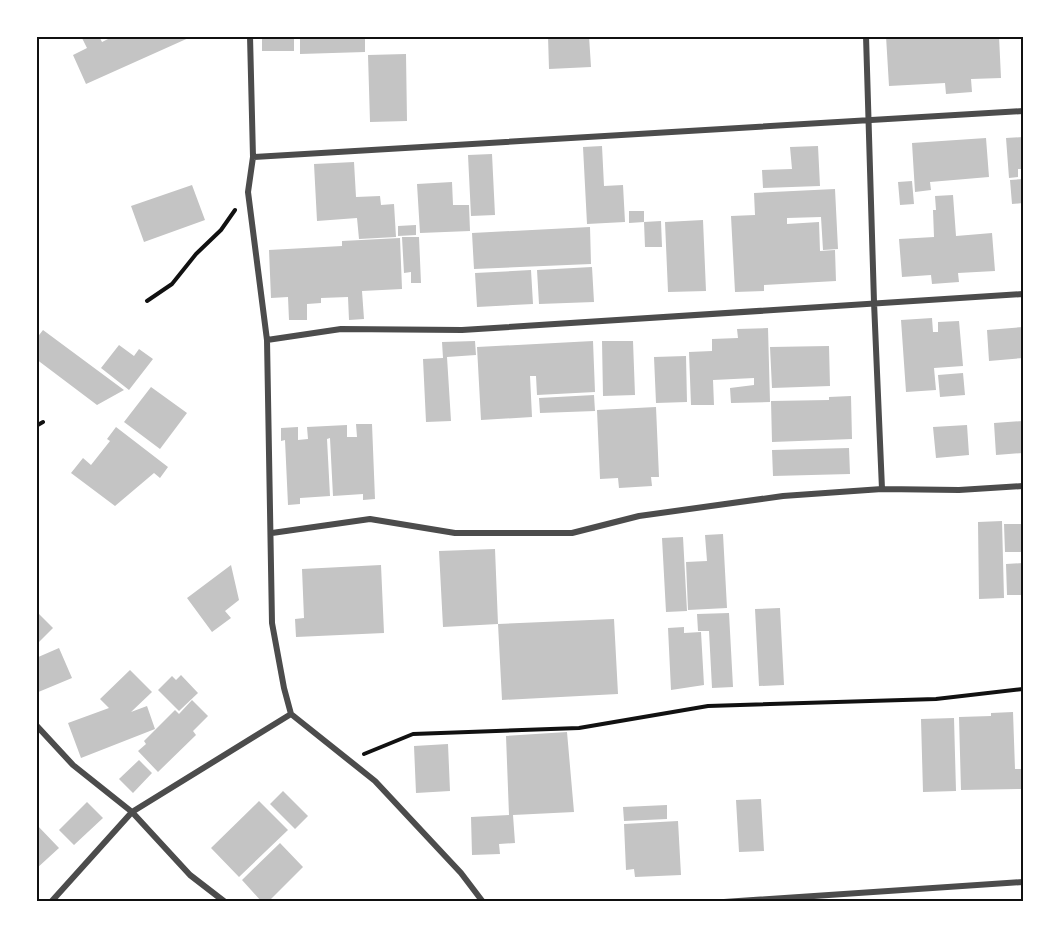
<svg xmlns="http://www.w3.org/2000/svg" width="1059" height="938" font-family="Karla,sans-serif">
<rect width="100%" height="100%" fill="#fff"/>
<!-- building -->
<path fill="#c4c4c4" d="M81,36H99L102,42L114,36H193L86,84L73,55L87,48Z
M262,36H294V51H262Z
M300,36H320V38L365,36V52L300,54Z
M548,36H589L591,67L549,69Z
M886,36H999L1001,78L971,79L972,92L946,94L945,83L889,86Z
M406,54L407,121L370,122L368,55Z
M1023,137V169H1018V177L1009,178L1006,138Z
M986,138L989,177L930,182L931,190L915,192L912,143Z
M602,146L604,186L623,185L625,222L587,224L583,147Z
M818,146L820,186L763,188L762,170L792,169L790,147Z
M492,154L495,215L471,216L468,155Z
M354,162L356,197L380,196L381,205L394,204L396,237L359,239L357,218L317,221L314,164Z
M1023,179V203L1012,204L1010,180Z
M912,181L914,204L900,205L898,182Z
M452,182L453,205H469L470,231L420,233L417,184Z
M192,185L205,220L144,242L131,206Z
M835,189L838,249L823,250L821,217L787,218V224L819,222L820,251L835,250L836,281L764,285V291L735,292L731,216L755,215L754,193Z
M953,195L956,236L992,233L995,271L958,273L959,282L932,284L931,275L902,277L899,239L934,237L933,210H936L935,196Z
M629,211H644V222L629,223Z
M703,220L706,291L668,292L665,222Z
M661,221L662,247H645L644,222Z
M416,225V235L398,236V226Z
M590,227L591,264L474,269L472,233Z
M402,237H419L421,283H411V272L404,273Z
M400,238L402,289L362,291L364,319L349,320L348,297L321,298V303L307,304V320H289L288,297L271,298L269,250L342,246V241Z
M592,267L594,302L539,304L537,270Z
M531,270L533,304L477,307L475,273Z
M932,318L933,332H938V322L959,321L963,366L934,368L936,390L906,392L901,320Z
M1023,327V358L989,361L987,330Z
M768,328L770,402L731,403L730,388L754,385V378L713,380L714,405H691L689,352L712,351V339L738,338L737,329Z
M43,330L124,390L97,405L36,359V339Z
M475,341L476,355L447,357L451,421L426,422L423,359L443,358L442,342Z
M593,341L595,392L537,395L536,376H530L532,417L481,420L477,347Z
M602,341H633L635,395L603,396Z
M119,345L134,356L139,349L153,359L129,390L101,368Z
M829,346L830,386L772,388L770,347Z
M686,356L687,402L656,403L654,357Z
M963,373L965,395L940,397L938,375Z
M151,387L187,413L160,449L124,422Z
M594,395L595,411L540,413L539,398Z
M851,396L852,439L772,442L771,401L829,400V397Z
M656,407L659,477H651L652,486L619,488L618,478L600,479L597,410Z
M1023,421V453L996,455L994,423Z
M356,424H372L375,499L363,500V494L333,496L330,438L327,439L330,496L300,498V504L288,505L285,440L281,441V428L298,427V440L308,439L307,427L347,425V437H357Z
M967,425L969,455L936,458L933,427Z
M116,427L168,467L160,478L154,473L115,506L71,473L83,458L91,465L110,441L107,439Z
M849,448L850,474L773,476L772,450Z
M1002,521L1004,598L979,599L978,522Z
M1004,524H1023V552H1005Z
M723,534L727,608L688,610L686,562L707,561L705,535Z
M683,537L687,611L666,612L662,538Z
M495,549L498,624L443,627L439,551Z
M1023,563V595H1007L1006,564Z
M231,565L239,600L225,611L231,618L212,632L187,598Z
M381,565L384,633L296,637L295,619L304,618L302,569Z
M780,608L784,685L759,686L755,609Z
M36,611L53,628L36,645Z
M729,613L733,687L712,688L709,631H698L697,614Z
M614,619L618,694L502,700L498,624Z
M684,627V633L701,632L704,685L671,690L668,628Z
M59,648L72,678L36,693V658Z
M130,670L152,692L131,712L147,706L155,729L81,758L68,723L109,708L100,699Z
M181,675L198,693L179,711L158,690L172,676L176,680Z
M192,700L208,716L193,731L196,735L158,772L138,751L146,744L144,741L175,710L179,714Z
M1013,712L1015,769H1023V789L961,790L959,717L991,716V713Z
M954,718L956,791L923,792L921,719Z
M567,732L574,812L513,815L515,843L499,844L500,854L472,855L471,817L509,815L506,736Z
M448,744L450,791L416,793L414,746Z
M139,760L152,773L133,793L119,779Z
M283,791L308,816L295,829L270,804Z
M761,799L764,851L739,852L736,800Z
M259,801L288,830L239,877L211,848Z
M87,802L103,818L74,845L59,830Z
M667,805V819L624,821L623,807Z
M678,821L681,875L635,877L634,869L626,870L624,824Z
M36,824L59,848L36,869Z
M280,843L303,867L268,902H262L242,880Z"/>
<g fill="none" stroke-linecap="round" stroke-linejoin="round">
<!-- path -->
<path stroke="#111" stroke-width="4" d="M147,301L172,284L196,254L221,230L235,210
M36,426L43,422
M364,754L413,734L579,728L708,706L936,699L1023,689"/>
<!-- minor -->
<path stroke="#4c4c4c" stroke-width="6" d="M250,36L253,157L248,192L267,340L272,623L284,688L291,714L375,781L461,873L483,902
M866,36L874,302L882,489
M253,157L1023,111
M267,340L341,329L462,330L1023,294
M272,533L370,519L455,533H572L639,516L783,496L882,489L959,490L1023,486
M36,725L73,765L132,812L190,875L225,902
M51,902L132,812L291,714
M724,902L1023,882"/>
</g>
<!-- border -->
<rect width="1059" height="938" fill="none" stroke="#ffffff" stroke-width="75"/>
<rect x="38" y="38" width="984" height="862" fill="none" stroke="#111" stroke-width="2"/>
</svg>
